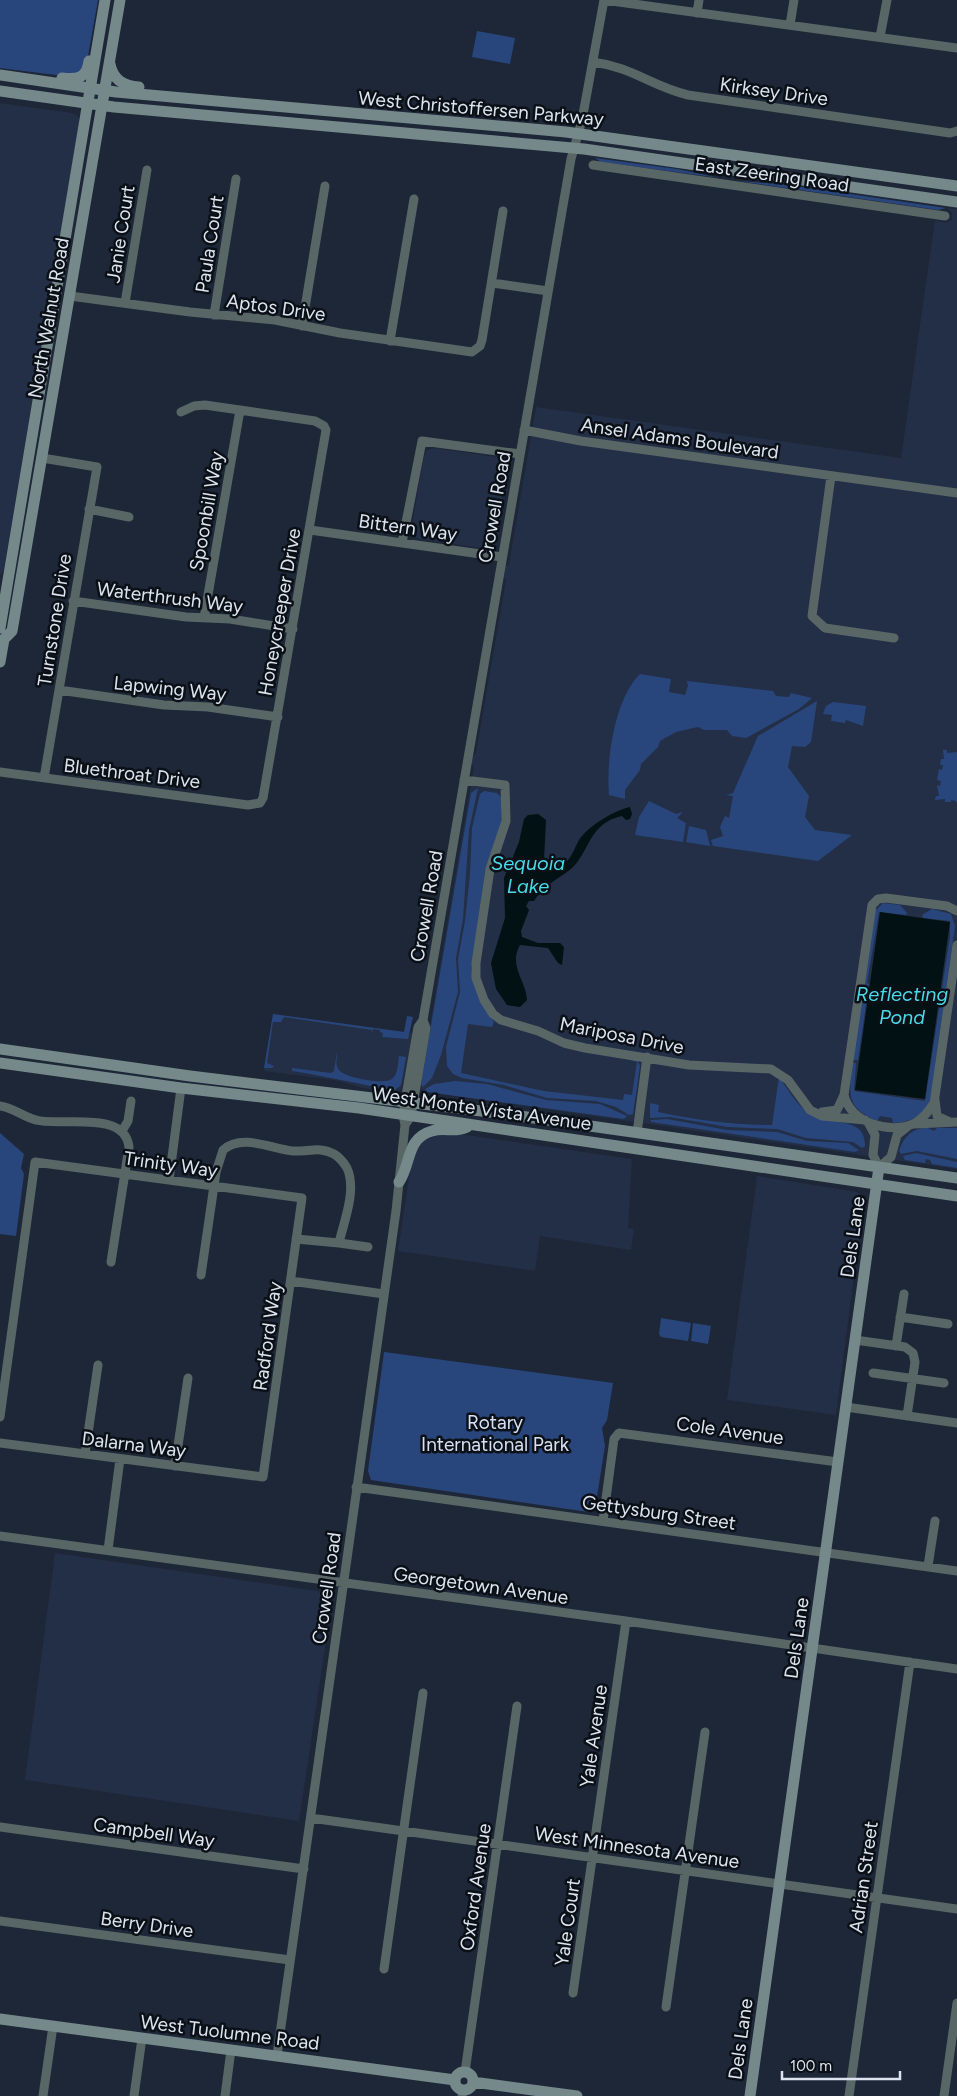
<svg xmlns="http://www.w3.org/2000/svg" width="957" height="2096" font-family="Figtree,sans-serif">
<rect width="100%" height="100%" fill="#1d2738"/>
<!-- built -->
<path fill="#232f46" d="M0,103L72,113L78,116L80,122L4,569L0,575Z
M946,208L957,209V1169L422,1091L420,1085L474,767L471,763L473,756L476,753L506,580L504,577L505,567L509,564L536,407L901,458L935,220L945,223L952,220V212Z
M434,448L502,458L508,462L497,542L493,547L487,549L419,539L413,536L411,529L424,456L427,450Z
M273,1014L413,1033L402,1089L395,1093L363,1088L335,1080L264,1071Z
M460,1134L632,1159L628,1228L634,1229L631,1250L540,1236L535,1271L398,1251L412,1157L423,1141L438,1135Z
M757,1176L857,1192L864,1198L836,1415L727,1400Z
M55,1553L324,1592L332,1601L299,1821L25,1780Z"/>
<!-- green -->
<path fill="#29467c" d="M0,0H98L86,67L72,77L0,68Z
M477,31L515,38L510,64L472,57Z
M595,158L677,169L720,178L601,162Z
M738,181L781,184L946,208L938,210Z
M640,674L671,679L669,692L685,695L688,686L687,681L773,691L776,696L789,697L791,693L812,698L799,709L746,738L732,736L727,730H704L698,727L676,732L660,741L658,747L641,764L640,770L625,790V799L609,795C606,761 614,700 640,674Z
M817,701L811,742L805,747L792,746L788,767L809,796L805,817L815,830L852,835L818,861L713,846L711,840L723,836L720,827L725,816L729,818L733,796L726,795L733,793L758,736Z
M833,702L866,706L863,726L846,720L845,723L831,721L832,715L823,714L826,706Z
M943,750H947V753L957,752V804L956,801L951,800V802H945V799L935,800L936,796H939L937,785L940,786L941,781L937,780L939,769L942,770L943,765H940L941,759H944Z
M478,788L469,830L463,919L456,958L458,992L441,1055L432,1078L423,1087L421,1084L471,793Z
M484,791L497,793L502,798L501,828L485,871L471,970L480,1001L494,1022L492,1027L468,1024L461,1073L544,1091L623,1100L624,1094L632,1095L637,1062L630,1060H637L640,1066L633,1114L629,1115L616,1107L596,1101L547,1098L504,1085L462,1078L453,1074L447,1066L446,1047L460,992L458,959L465,921L470,874L472,828L480,794Z
M649,801L676,814L683,812L677,818L686,823L683,842L635,835L639,817Z
M689,826L706,830L710,846L686,842Z
M883,903L900,905L907,913L906,915L879,912L867,983L869,984L858,1060H853L874,912Z
M932,909L951,914L955,926L930,1100C926,1116 909,1122 893,1123L892,1118L880,1116L877,1121C845,1107 849,1094 853,1063H856L854,1091L925,1101L950,936V921L923,918L922,915Z
M273,1014L404,1032L407,1016L413,1017L408,1039L382,1037L383,1033L380,1032V1030L373,1029L372,1034V1030L284,1017L281,1022H273L267,1063L274,1066L272,1068H264Z
M337,1052C338,1057 334,1065 339,1070C345,1078 384,1085 392,1079C398,1074 398,1064 399,1056L406,1057L401,1085L395,1090C360,1085 327,1076 292,1071V1068L331,1073L334,1071Z
M779,1077C788,1089 797,1106 809,1113C830,1127 866,1115 865,1146L862,1148L853,1142L806,1138L777,1129L728,1127L670,1117L650,1118V1103L659,1105L658,1112C696,1120 733,1125 772,1125Z
M455,1081L487,1084L546,1100L600,1104L627,1116L624,1119L427,1092L425,1089L434,1084Z
M667,1119L727,1130L777,1132L807,1141L848,1143L859,1150L855,1152L651,1122V1120Z
M928,1128L934,1131L937,1128H957V1159L917,1151L901,1154L899,1151C904,1136 912,1128 928,1128Z
M0,1133L24,1154L21,1168L24,1174L16,1236L0,1234Z
M916,1153L957,1162V1168L932,1164L930,1160L926,1159L925,1163L905,1160L903,1156Z
M661,1318L691,1323L688,1341L661,1337L659,1334Z
M693,1323L711,1326L708,1344L691,1341Z
M384,1352L613,1383L607,1420L602,1428L605,1446L595,1509L588,1512L371,1480L368,1471Z"/>
<!-- water -->
<path fill="#021113" d="M630,807L632,814L630,819L626,820L622,816C589,823 590,851 572,868C559,879 542,886 534,901H529L526,906L529,910L521,931L522,937L538,943H560L564,947L562,965L558,963L548,948L520,945C508,966 526,980 527,1000L520,1007L507,1005L496,989L491,963L505,918L504,878L519,842L524,819L528,815L538,814L546,820L544,860L550,866L558,868C570,863 573,851 579,840C588,826 615,810 630,807Z
M880,912L950,922L925,1099L855,1090Z"/>
<g fill="none" stroke-linecap="round" stroke-linejoin="round">
<!-- street -->
<path stroke="#596666" stroke-width="9" d="M697,13L699,0
M790,25L794,0
M880,37L887,0
M593,62C632,67 653,87 688,95L950,133L957,131
M593,165L945,216
M492,283L548,291
M70,296L190,312L275,320L340,333L472,352L480,346L482,340L503,211
M125,303L147,170
M214,315L236,179
M302,326L325,186
M390,341L414,199
M524,430L581,441L957,493
M42,458L97,467L44,778
M831,476L812,616L825,628L894,638
M89,509L129,517
M310,530L502,557
M402,543L422,441L520,454
M73,601L186,617L230,619L293,629
M204,618L240,410
M59,690L164,705L208,707L278,717
M0,772L248,805L260,803L263,798L326,430L324,426L315,421L205,405L194,406L181,412
M464,780L505,785L506,821L490,869L476,963V978L484,1000L493,1014L501,1020L538,1031L564,1043L585,1048L689,1065L771,1069L788,1080L810,1110L822,1116L865,1120
M957,911L947,906L886,898L878,899L872,905L844,1095C850,1123 891,1135 915,1123C923,1119 929,1111 934,1103L957,945
M935,1100L937,1116L948,1121
M0,1106C14,1108 23,1117 36,1120C60,1127 125,1109 129,1147L111,1262
M404,1107L418,1027L423,1020
M822,1112L837,1110L844,1095
M868,1122L875,1135L873,1155L879,1167L891,1157L897,1135L907,1127
M915,1124L957,1122
M405,1125L411,1116L426,1028L423,1020L571,159L582,120L604,0L957,48
M122,1131L128,1121L131,1101
M637,1133L647,1057
M169,1180L181,1088
M339,1243L368,1247
M201,1275L216,1172L223,1150C242,1133 272,1149 293,1151C308,1152 320,1146 334,1154C339,1157 344,1163 347,1168C357,1190 344,1221 339,1243L296,1239
M291,1281L384,1294
M900,1317L948,1324
M855,1340L905,1347L913,1353L915,1362L907,1416
M896,1346L904,1294
M873,1373L944,1383
M846,1407L957,1423
M0,1417L35,1162L302,1198L263,1477L0,1443
M85,1454L98,1365
M175,1466L188,1378
M356,1487L957,1571
M603,1521L614,1439L619,1433L838,1462
M0,1536L626,1621L957,1669
M108,1550L120,1459
M928,1566L935,1521
M311,1818L957,1909
M0,1827L304,1869
M0,1921L290,1960
M384,1969L423,1693
M573,1993L626,1621
M666,2007L705,1732
M277,2055L396,1211L405,1125L404,1120
M465,2072L517,1706
M43,2096L53,2026
M134,2096L142,2038
M225,2096L231,2050
M462,2096L463,2090
M849,2096L910,1662
M944,2096L957,2003"/>
<!-- secondary -->
<path stroke="#75898a" stroke-width="11" d="M110,64C113,80 124,86 139,87
M0,75L116,92L566,132L957,186
M62,78C78,80 87,78 89,61
M0,91L114,107L584,149L957,202
M0,628L105,0
M0,662L4,639L12,631L120,0
M0,1049L190,1076L498,1113L957,1178
M0,1063L181,1088L359,1108L957,1196
M399,1182C411,1165 406,1138 432,1131C444,1127 455,1133 467,1127
M0,2019L455,2080
M455 2081a9 9 0 1 1 18 0a9 9 0 1 1-18 0Z
M473,2082L577,2096
M750,2096L879,1167"/>
</g>
<g text-anchor="middle" stroke-width="5" stroke-linejoin="round" paint-order="stroke">
<!-- street labels -->
<g font-size="19" fill="#dde4ef" stroke="#0b1017">
<text transform="translate(774 91) rotate(8)" y="7">Kirksey Drive</text>
<text transform="translate(481 108) rotate(5)" y="7">West Christoffersen Parkway</text>
<text transform="translate(772 174) rotate(8)" y="7">East Zeering Road</text>
<text transform="translate(120 234) rotate(-81)" y="7">Janie Court</text>
<text transform="translate(209 244) rotate(-81)" y="7">Paula Court</text>
<text transform="translate(276 307) rotate(8)" y="7">Aptos Drive</text>
<text transform="translate(48 318) rotate(-80)" y="7">North Walnut Road</text>
<text transform="translate(680 438) rotate(8)" y="7">Ansel Adams Boulevard</text>
<text transform="translate(494 507) rotate(-80)" y="7">Crowell Road</text>
<text transform="translate(206 511) rotate(-80)" y="7">Spoonbill Way</text>
<text transform="translate(408 527) rotate(8)" y="7">Bittern Way</text>
<text transform="translate(170 597) rotate(7)" y="7">Waterthrush Way</text>
<text transform="translate(279 612) rotate(-80)" y="7">Honeycreeper Drive</text>
<text transform="translate(54 620) rotate(-81)" y="7">Turnstone Drive</text>
<text transform="translate(170 688) rotate(6)" y="7">Lapwing Way</text>
<text transform="translate(132 773) rotate(7)" y="7">Bluethroat Drive</text>
<text transform="translate(426 906) rotate(-80)" y="7">Crowell Road</text>
<text transform="translate(622 1035) rotate(11)" y="7">Mariposa Drive</text>
<text transform="translate(482 1108) rotate(8)" y="7">West Monte Vista Avenue</text>
<text transform="translate(171 1164) rotate(8)" y="7">Trinity Way</text>
<text transform="translate(852 1237) rotate(-82)" y="7">Dels Lane</text>
<text transform="translate(267 1336) rotate(-82)" y="7">Radford Way</text>
<text transform="translate(730 1430) rotate(8)" y="7">Cole Avenue</text>
<text transform="translate(134 1444) rotate(7)" y="7">Dalarna Way</text>
<text transform="translate(659 1512) rotate(8)" y="7">Gettysburg Street</text>
<text transform="translate(481 1585) rotate(8)" y="7">Georgetown Avenue</text>
<text transform="translate(326 1588) rotate(-82)" y="7">Crowell Road</text>
<text transform="translate(796 1638) rotate(-82)" y="7">Dels Lane</text>
<text transform="translate(593 1736) rotate(-82)" y="7">Yale Avenue</text>
<text transform="translate(154 1832) rotate(8)" y="7">Campbell Way</text>
<text transform="translate(637 1847) rotate(8)" y="7">West Minnesota Avenue</text>
<text transform="translate(863 1877) rotate(-82)" y="7">Adrian Street</text>
<text transform="translate(475 1887) rotate(-82)" y="7">Oxford Avenue</text>
<text transform="translate(567 1922) rotate(-82)" y="7">Yale Court</text>
<text transform="translate(147 1924) rotate(8)" y="7">Berry Drive</text>
<text transform="translate(230 2032) rotate(7)" y="7">West Tuolumne Road</text>
<text transform="translate(740 2039) rotate(-82)" y="7">Dels Lane</text>
</g>
<!-- park labels -->
<g font-size="19" fill="#d6e1f5" stroke="#0b1017">
<text x="495" y="1429">Rotary<tspan x="495" dy="22">International Park</tspan></text>
</g>
<!-- water labels -->
<g font-size="20" font-style="italic" fill="#4ad9e6" stroke="#0b1017">
<text x="528" y="870">Sequoia<tspan x="528" dy="23">Lake</tspan></text>
<text x="902" y="1001">Reflecting<tspan x="902" dy="23">Pond</tspan></text>
</g>
</g>
<!-- scale -->
<path d="M782 2071v8h118v-8" fill="none" stroke="#dde4ef" stroke-width="2.5"/>
<text x="790" y="2071" font-size="15" fill="#dde4ef" stroke="#0b1017" stroke-width="4" paint-order="stroke">100 m</text>
</svg>
